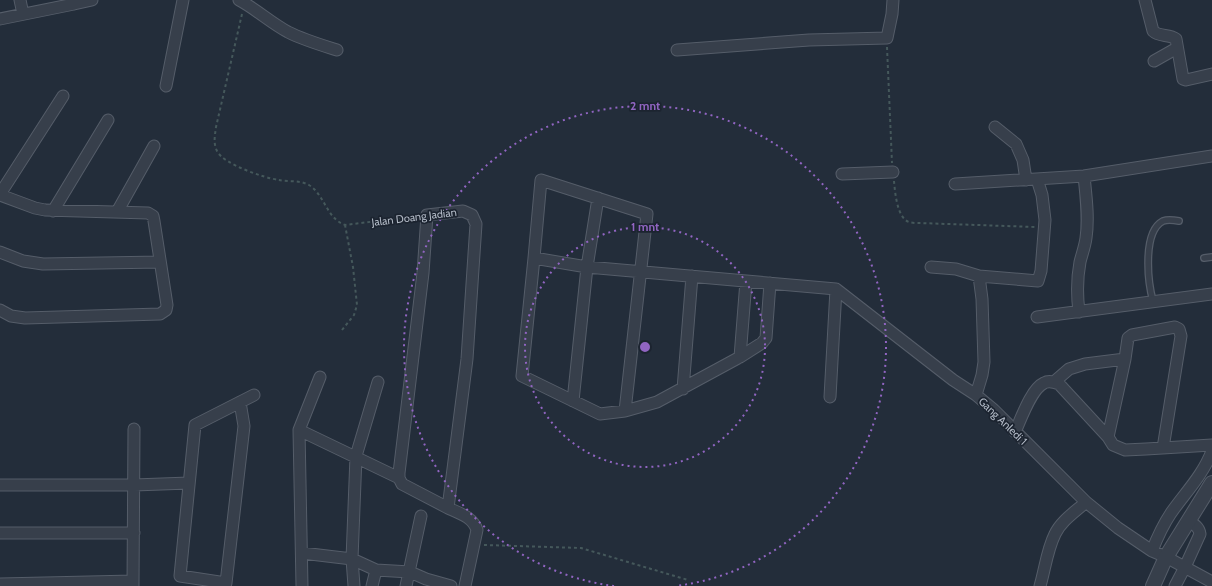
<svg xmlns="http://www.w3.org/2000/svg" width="1212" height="586" font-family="Cabin,sans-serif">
<rect width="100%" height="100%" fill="#232d3a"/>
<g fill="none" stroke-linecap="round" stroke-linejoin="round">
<!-- service casing -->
<g stroke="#555d69" stroke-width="8">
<path id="service" d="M1204,258L1212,257
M1153,301C1148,283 1142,232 1163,221C1168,219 1174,220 1179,221"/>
</g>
<!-- minor casing -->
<g stroke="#555d69" stroke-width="13">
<path id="minor" d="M20,0L23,14
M239,0C256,9 271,23 288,32C304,40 321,45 337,50
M1145,0L1153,31C1159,37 1169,34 1176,39L1183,79L1186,80L1212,74
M74,4L92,0
M0,19L74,4L73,0
M677,50L809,40L887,38L892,14L893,0
M1154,61L1177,48
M166,86L183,0
M995,127L1016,144L1023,160L1026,180
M842,174L893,172
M955,184L1084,176L1212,156
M0,194L63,96
M0,195L35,208L45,210L148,213L153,216L154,221L167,305L166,310L160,314L25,318L11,316L0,310
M53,211L108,120
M117,212L154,146
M0,252L23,261L43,264L160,262
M534,258L541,180L647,214L625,411
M931,267L956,269L979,276L1038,281L1041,271L1045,220L1042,195L1037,179
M770,283L766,338L762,343L740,357L657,402L625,411L600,414L522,376L534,258L587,267L836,289
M836,289L953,380L976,395L994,410L1086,502L1118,528L1152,551L1166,557L1212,582
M1079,312C1077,296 1077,278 1080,262C1082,254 1085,246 1086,238C1089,218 1086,196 1084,176
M1037,317L1212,294
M740,357L746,281
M1054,382L1069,369L1085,364L1125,359
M683,389L692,276
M976,395L982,375L984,362L982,299L979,276
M830,397L836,289
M573,401L587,267L598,198
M240,402L244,426L226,583L180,576L195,425L254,395
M299,430L399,478
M1015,432C1021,419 1031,389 1044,383C1049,380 1054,382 1059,384L1108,437L1113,445L1125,450L1146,449L1212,445
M1108,437L1125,359L1128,338L1132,335L1175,327L1179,329L1181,336L1163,448
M0,485H134L189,483
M448,508L402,484L399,478V473L423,273L427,215L463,211L472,215L476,224L467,359L448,508C459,513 473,517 477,530L465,586
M0,533H134
M1152,551C1157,538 1163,525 1171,513C1185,493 1203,475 1212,451
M302,553L352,559L376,570L410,572L426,579L451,586
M0,584L133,581
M133,586L134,429
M302,586L299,430L320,377
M354,586L352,559L356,456L378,382
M372,586L376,570
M406,586L421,516
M1040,586C1045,569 1047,550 1055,534C1061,521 1075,512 1086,502
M1175,586L1185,567L1200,534C1199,527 1195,525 1188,521"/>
</g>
<!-- tertiary casing -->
<g stroke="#555d69" stroke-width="16">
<path id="tertiary" d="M1153,586L1166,557L1212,483"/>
</g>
<!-- path -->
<path stroke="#45585b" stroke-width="2" stroke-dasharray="3 3" stroke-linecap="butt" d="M242,14L216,127C215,135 213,143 217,151C223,164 264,178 279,180C288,182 300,180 309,185C325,195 326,218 345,225L418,216
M887,47L892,163
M894,181C895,192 897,218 909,222C912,223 916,223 919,223L1035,227
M342,330L354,315L357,305L353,267L345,225
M484,545L581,548L688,580"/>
<!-- service -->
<use href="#service" stroke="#373f4b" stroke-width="5.5"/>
<!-- minor -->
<use href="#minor" stroke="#373f4b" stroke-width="11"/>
<!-- tertiary -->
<use href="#tertiary" stroke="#373f4b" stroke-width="14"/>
</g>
<!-- distance rings -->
<g fill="none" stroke="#9165c2" stroke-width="2" stroke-dasharray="2 4">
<circle cx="645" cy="347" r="120"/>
<path d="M614 586A241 241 0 1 1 676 586"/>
</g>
<g text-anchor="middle" stroke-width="3.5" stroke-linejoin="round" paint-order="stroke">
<!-- street labels -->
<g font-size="11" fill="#b2bac6" stroke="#1c2430">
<text transform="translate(414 217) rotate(-7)" y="4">Jalan Doang Jadian</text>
<text transform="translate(1003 421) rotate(44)" y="4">Gang Anledi 1</text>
</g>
</g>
<circle cx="645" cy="347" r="6" fill="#9165c2" stroke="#1c2430" stroke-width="2"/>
<g font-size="12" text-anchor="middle" font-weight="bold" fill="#9165c2" stroke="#1c2430" stroke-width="3.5" stroke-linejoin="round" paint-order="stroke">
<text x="645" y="110">2 mnt</text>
<text x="645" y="231">1 mnt</text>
</g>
</svg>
